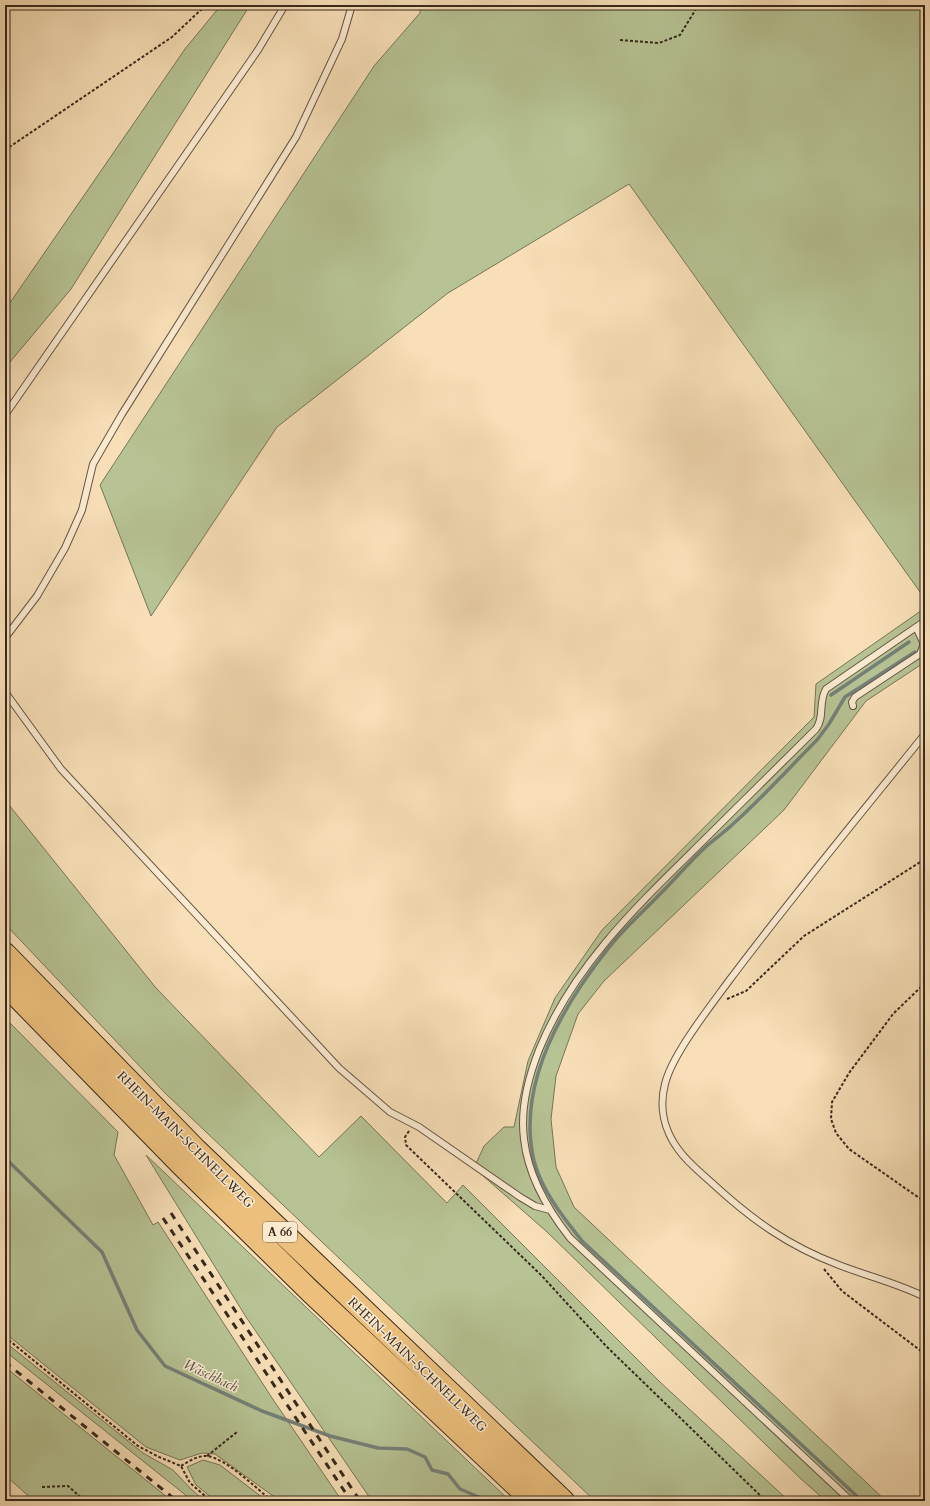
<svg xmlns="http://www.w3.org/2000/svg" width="930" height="1506" font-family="Cardo,serif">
<rect width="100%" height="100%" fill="#f8dfb7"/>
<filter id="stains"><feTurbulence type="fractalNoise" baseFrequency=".005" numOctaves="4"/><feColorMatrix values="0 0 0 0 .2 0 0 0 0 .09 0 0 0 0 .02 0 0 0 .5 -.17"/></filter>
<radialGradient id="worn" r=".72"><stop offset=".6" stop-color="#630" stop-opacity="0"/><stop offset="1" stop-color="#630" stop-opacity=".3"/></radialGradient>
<!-- green -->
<path fill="#b7c394" stroke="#767658" d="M221,5H250L71,289L5,368V310L185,49Z
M420,5H925V599L629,184L448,293L277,427L151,616L100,485L374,66L420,13Z
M925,608V662L866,701L784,810L604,981L578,1014L556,1076L551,1119L556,1167L574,1207L886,1501H826L801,1479L546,1231L474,1168L484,1146L504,1127H514L528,1061L555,998L602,930L814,717L816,684Z
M5,800L156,988L319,1157L361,1116L447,1203L463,1185L661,1383L789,1501H595L165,1093L5,924Z
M5,1018L118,1132L114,1155L153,1225L158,1222L272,1398L342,1501H280L215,1454L202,1453L180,1460L146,1447L5,1333Z
M146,1155L510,1501H372L246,1317Z
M5,1342L143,1453L173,1470L192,1490L205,1501H193L5,1351Z
M5,1367L172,1501H34L5,1475Z
M203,1460L220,1465L267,1501H216L196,1485L187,1467Z"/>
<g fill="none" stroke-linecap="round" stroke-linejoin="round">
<!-- stream -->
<path stroke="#758178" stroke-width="3.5" d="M831,695L909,642
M5,1158L102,1252L137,1330L165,1366L262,1411L330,1436L378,1448L407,1449L425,1457L432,1470L448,1474L460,1489L488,1501
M862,1501L582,1241C563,1217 542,1191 534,1161C516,1085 562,1007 607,950C623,929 643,912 661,893C677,877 692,859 709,844C717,837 726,831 733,824C762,798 789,768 817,740L829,724L845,697L915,652"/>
<!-- lane casing -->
<g stroke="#665643" stroke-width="8">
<path id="lane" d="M5,415L258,50L285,5
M5,638L37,596L65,548L82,510L93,464L122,414L296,137L342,39L352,5
M5,692L61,769L339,1068L390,1112L419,1127L520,1197L535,1206L550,1210
M853,706L852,702L855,697L920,654L924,644L916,627
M925,734C859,816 791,898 728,982C709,1008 672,1055 665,1084C659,1107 664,1130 678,1149C687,1162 700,1172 712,1183C751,1219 788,1246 839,1265C867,1276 897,1283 925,1297
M851,1501L570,1238C548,1210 528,1176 524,1139C520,1108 528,1078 539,1050C573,966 638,905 701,843C739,805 778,767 816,729C825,717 818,702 826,689L925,621"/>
</g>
<!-- highway casing -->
<g stroke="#36291c" stroke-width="24">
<path id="highway" d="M5,954L196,1150L563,1501
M5,984L182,1165L310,1291L533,1501"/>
</g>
<!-- path -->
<path stroke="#36291c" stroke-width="2" stroke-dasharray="3 2" stroke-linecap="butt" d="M620,40L659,43L680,35L696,9V5
M5,150L172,37L206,5
M925,983L893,1014L849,1073L832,1102L831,1119L836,1133L849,1149L925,1202
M727,999L746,991L804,936L925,859
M409,1131L405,1137L406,1145L542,1276L606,1346L766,1501
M824,1269L842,1291L925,1354
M5,1337L138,1446L159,1457L181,1466L190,1483L211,1501
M207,1456L237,1432
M181,1466C189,1461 197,1456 206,1456C225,1457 257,1489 272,1501
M42,1487L68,1486L85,1501"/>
<!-- lane -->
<use href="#lane" stroke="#faead0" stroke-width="6"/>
<!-- highway -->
<use href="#highway" stroke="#ecc07c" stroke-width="22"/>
<!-- rail -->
<path stroke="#36291c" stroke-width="3" stroke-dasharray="7 7" stroke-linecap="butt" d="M171,1213L360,1501
M163,1218L351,1501
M5,1362L177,1501"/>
</g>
<g text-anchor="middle" stroke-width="3" stroke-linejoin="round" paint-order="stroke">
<!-- shield labels -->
<rect fill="#faead0" stroke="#716352" stroke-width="1" x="263" y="1222" width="34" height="20" rx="3"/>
<g font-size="12" font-weight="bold" fill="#36291c">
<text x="280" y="1236">A 66</text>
</g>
<!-- street labels -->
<g font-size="13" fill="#36291c" stroke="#faead0">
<text transform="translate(186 1139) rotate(45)" y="5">RHEIN-MAIN-SCHNELLWEG</text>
<text transform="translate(418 1364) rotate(44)" y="5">RHEIN-MAIN-SCHNELLWEG</text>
</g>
<!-- water labels -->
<g font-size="14" font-style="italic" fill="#504e42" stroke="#faead0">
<text transform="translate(211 1375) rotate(25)" y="5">Wäschbach</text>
</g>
</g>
<!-- margin -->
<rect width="930" height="1506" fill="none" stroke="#f8dfb7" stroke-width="20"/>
<rect x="6" y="6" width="918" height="1494" fill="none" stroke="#36291c" stroke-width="2"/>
<rect x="10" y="10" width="910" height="1486" fill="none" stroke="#36291c"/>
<rect width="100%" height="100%" filter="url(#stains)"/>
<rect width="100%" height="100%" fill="url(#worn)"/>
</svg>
